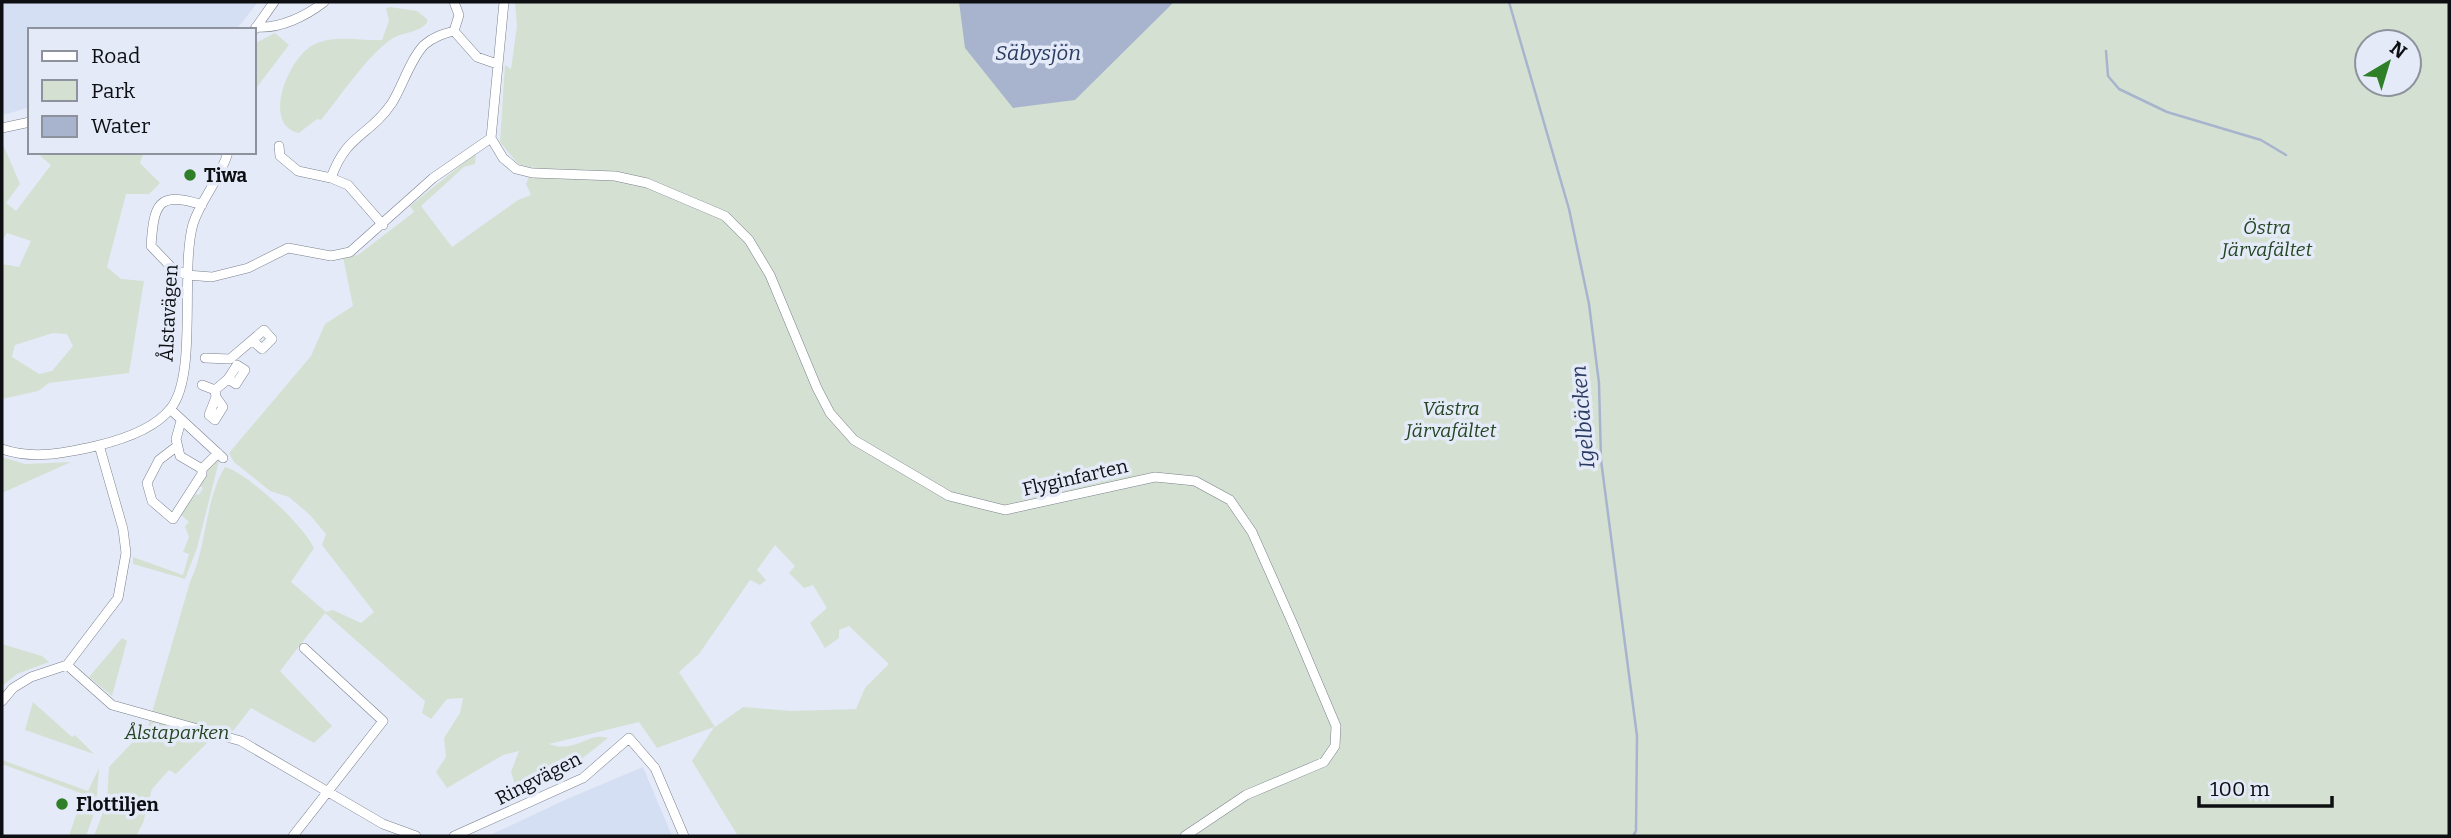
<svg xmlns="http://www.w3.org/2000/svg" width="2451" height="838" font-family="Bitter,serif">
<rect width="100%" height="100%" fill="#e4eaf8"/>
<!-- built -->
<path fill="#d5dff3" d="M2,2H258L236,30H30V107L7,114H2Z
M643,767L672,836H488L567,799Z"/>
<!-- green -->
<path fill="#d4e1d2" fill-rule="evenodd" d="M515,2H2449V836H738L692,761L714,727L657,748L639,722L549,744C577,754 587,731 608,738L565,772L518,794L511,772L519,751L503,755L447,788L436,772L446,757L444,738L460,713L463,698L447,699L431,719L422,713L425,701L325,613L280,671L332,726L314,743L251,708L233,731L221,729L176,774L169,770L152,789L143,823L136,836H94L107,802L109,767L148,726L190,582C207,547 205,498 225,467C248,473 304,526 314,548L291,582L326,612L333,610L361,623L374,612L322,545L326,534L310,515L289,497L270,491L234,462L229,453L311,356L325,324L353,306L343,257L358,255L414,212L410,206L476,153L475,164L464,167L421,206L452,247L518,200L531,195L526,184L533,168L518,164L500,142L505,65L511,69L517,26ZM2367,42H2409V84H2367ZM775,545L795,566L789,573L804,588L813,585L827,608L810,623L825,648L839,638V630L849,626L889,664L865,688L856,709L792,711L743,707L715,727L679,672L699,654L750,580L760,585L766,580L757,570Z
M390,7L417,11L427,19V23C418,33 404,32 393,38C370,52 339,98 321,120L317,119L299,133C261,126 288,58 313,45C335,34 358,41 382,40L389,21L386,8Z
M275,33L289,45L254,91V44Z
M2,142L20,184L6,203L16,211L51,165L40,156L52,152H144L140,163L160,183L149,194H126L107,267L121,279L144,281L129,373L49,383L38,391L2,399V264L19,267L31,241L7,233L2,241ZM53,333L67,334L73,346L52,371L39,374L12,357L15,345Z
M2,457L25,464L71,462L2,493Z
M215,460L219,461L197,548L185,579L133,564V557L183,575L189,554L183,552L189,537L185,526L189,522L180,514L196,494L199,495L203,488L198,484Z
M122,638L127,641L112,696L89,677Z
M2,644L42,656L49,662L17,674L2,686Z
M33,702L72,737L75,735L94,754L25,730Z
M2,760L88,791L99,768L96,808L86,836H69L83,794L2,764Z"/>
<!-- water -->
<path fill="#a8b4ce" d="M959,2H1174L1075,100L1013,108L965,48Z"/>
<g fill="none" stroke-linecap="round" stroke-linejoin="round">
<!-- stream -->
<path stroke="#a8b4ce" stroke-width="2.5" d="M1509,2L1569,209L1589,304L1599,383L1601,460L1637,736L1636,831L1633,836
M2106,51L2108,76L2119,89L2167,112L2261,140L2286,155"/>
<!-- street casing -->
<g stroke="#7a808d" stroke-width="10">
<path id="street" d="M454,2L459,15L454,31
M504,2L491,138L503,158L516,169L532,173L615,176L647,183L725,216L749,240L770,275L817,388L830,413L854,440L949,496L1005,510L1155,477L1195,481L1230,500L1252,532L1292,622L1336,726L1335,746L1324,762L1246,795L1185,836
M256,27C280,29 306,16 324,2
M255,29L274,2
M2,128L30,122
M279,146L280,156L298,171L331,178L348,185L383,225
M331,178C347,133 369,137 392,103C403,85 410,60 424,45C433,37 443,34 454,31L477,57L497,64
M202,205C157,190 154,205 151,246L173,269L187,275L212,277L248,268L288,248L331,256L350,252L433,178L491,138
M205,358L230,359L264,330L272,339L262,349L253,341
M202,385L215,390L228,379L237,365L245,370L236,384L228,379
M215,390L216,397L209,415L215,420L223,407L216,397
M170,409L223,458
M181,421L176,439L180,456L202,469L218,453
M176,447L159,460L147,483L152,501L173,519L202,474V469
M2,449C33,460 65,453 96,446C121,440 155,429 171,408C198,374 180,270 193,224C201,199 221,178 228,152
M67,665L112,705L241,741L383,824L416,836
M2,701L13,688L31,677L67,665L118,598L126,553L123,529L99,445
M293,836L383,721L304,648
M454,836L583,778L629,738L655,768L684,836"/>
</g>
<!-- street -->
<use href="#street" stroke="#fff" stroke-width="9"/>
</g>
<!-- markers -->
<g fill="#2f7f29" stroke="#e4eaf8" stroke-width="2.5">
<circle cx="190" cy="175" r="7"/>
<circle cx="62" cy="804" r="7"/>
</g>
<g text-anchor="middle" stroke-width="7" stroke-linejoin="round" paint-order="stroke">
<!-- poi labels -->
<g font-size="19" font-weight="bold" fill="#0d0f13" stroke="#e4eaf8" text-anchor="start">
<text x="204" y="182">Tiwa</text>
<text x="76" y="811">Flottiljen</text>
</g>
<!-- park labels -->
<g font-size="19" font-style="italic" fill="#244521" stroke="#e4eaf8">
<text x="2267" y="234">Östra<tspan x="2267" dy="22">Järvafältet</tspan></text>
<text x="1451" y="415">Västra<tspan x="1451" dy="22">Järvafältet</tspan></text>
<text x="177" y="739">Ålstaparken</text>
</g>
<!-- street labels -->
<g font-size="19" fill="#0d0f13" stroke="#e4eaf8">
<text transform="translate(168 313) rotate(-87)" y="7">Ålstavägen</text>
<text transform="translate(1075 477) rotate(-13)" y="7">Flyginfarten</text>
<text transform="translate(538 778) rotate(-27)" y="7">Ringvägen</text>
</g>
<!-- water labels -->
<g font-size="21" font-style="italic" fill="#2a3b61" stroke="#e4eaf8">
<text x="1038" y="60">Säbysjön</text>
<text transform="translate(1583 417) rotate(-95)" y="7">Igelbäcken</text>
</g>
</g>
<!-- border -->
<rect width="2451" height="838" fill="none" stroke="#0d0f13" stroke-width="7"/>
<!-- legend -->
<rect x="28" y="28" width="228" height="126" fill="#e4eaf8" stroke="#8e929c" stroke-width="2"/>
<rect x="42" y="51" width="35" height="10" fill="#ffffff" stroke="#8e929c" stroke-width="2"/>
<text x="91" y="63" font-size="21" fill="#0d0f13">Road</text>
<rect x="42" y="80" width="35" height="21" fill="#d4e1d2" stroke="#8e929c" stroke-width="2"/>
<text x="91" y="98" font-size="21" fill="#0d0f13">Park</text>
<rect x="42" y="116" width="35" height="21" fill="#a8b4ce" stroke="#8e929c" stroke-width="2"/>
<text x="91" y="133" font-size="21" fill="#0d0f13">Water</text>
<!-- north arrow -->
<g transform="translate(2388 63) rotate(38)"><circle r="33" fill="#e4eaf8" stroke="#8e929c" stroke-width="2"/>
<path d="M0-5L12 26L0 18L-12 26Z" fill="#2f7f29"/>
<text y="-10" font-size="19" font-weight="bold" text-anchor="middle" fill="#0d0f13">N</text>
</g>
<!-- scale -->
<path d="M2199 796v10h133v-10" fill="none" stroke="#0d0f13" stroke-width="3.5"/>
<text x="2210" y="796" font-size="21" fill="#0d0f13" stroke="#e4eaf8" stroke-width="5" paint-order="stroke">100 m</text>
</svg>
